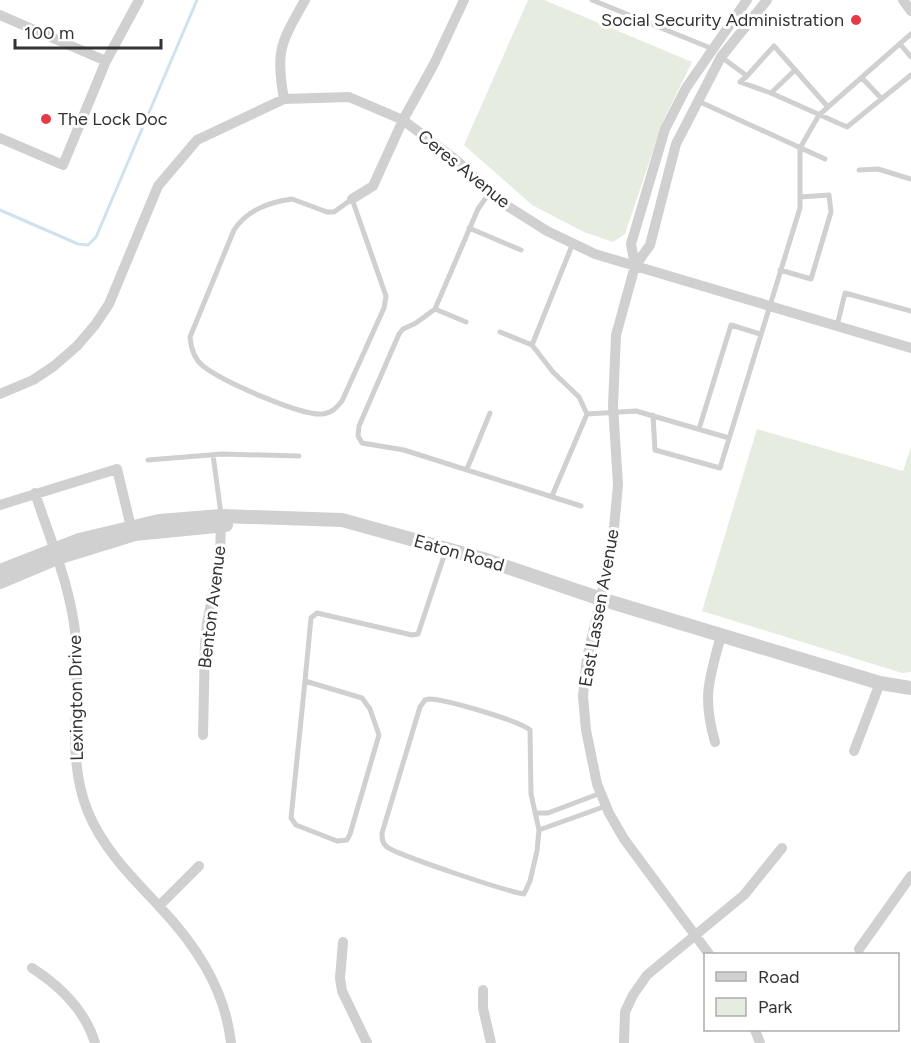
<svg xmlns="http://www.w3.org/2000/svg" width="911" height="1043" font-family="Figtree,sans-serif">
<rect width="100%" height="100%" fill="#fff"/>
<!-- green -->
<path fill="#e6ecdf" d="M528,0H544L692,62L663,121L625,234L613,242L584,232L532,205L464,145Z
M757,429L903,471L911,447V672L902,673L702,611Z"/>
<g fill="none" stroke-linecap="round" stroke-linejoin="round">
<!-- stream -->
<path stroke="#cfe2ee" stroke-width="3" d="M0,210L78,244L88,245L96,237L197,0"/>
<!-- service -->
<path stroke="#d0d0d0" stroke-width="5" d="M592,0L713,49
M900,44L911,57
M720,56L747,76L740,82L771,93L847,127L911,75
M747,76L774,46L828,107
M862,78L882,99
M771,93L795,70
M698,101L825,159
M859,170L878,169L911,179
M490,192L478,209L435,309L416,323L403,329L399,334L359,426L358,436L362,443L404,450L581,506
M292,199L327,212H334L352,199L386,296L384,308L342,401C337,407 332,413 323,414C300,416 222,381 203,366C194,359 191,348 190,337L234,230C247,210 269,202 292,199Z
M469,228L521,250
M780,270L811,279L831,212L829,195L800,197
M435,309L466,322
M837,326L845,293L911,311
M500,332L532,345L553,372L579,397L587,414
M532,345L573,243
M653,415L655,450L720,468L800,208V148L819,115L911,34
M699,429L731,325L760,334
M213,455L221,514
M148,460L222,454L299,456
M467,469L490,413
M552,496L587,414L636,411L729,438
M305,681L291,818L296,825L337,841L347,840L350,834L379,735L370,709L362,698L305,681L311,618L317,613L412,635L418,634L446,550
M429,699C445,699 517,720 530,730L531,794L539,830L537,851L530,881L524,894C509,892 393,854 386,846C382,843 382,838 382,833L420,707L425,700Z
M535,813H548L601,793
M539,830L606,806"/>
<!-- minor -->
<path stroke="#d0d0d0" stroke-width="10" d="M903,0L911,11
M0,15L106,61
M284,99C275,50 281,43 305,0
M0,138L63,165L106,61L139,0
M352,199L373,186L403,120L434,64L464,0
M635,266L631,244L665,129L686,88L747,0
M0,394L33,380L54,366L77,346L95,325L109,304L158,186L197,140L284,99L349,97L403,120L456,160L501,202L547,231L595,254L911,348
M35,493C51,542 72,589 76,641C81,698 65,756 88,812C104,850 131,876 158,905C195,944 225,988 231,1043
M0,505L117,469L131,527
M203,735L205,644L207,623L220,560L221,519
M715,742C702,697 709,679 721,636
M854,751L880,683
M159,906L199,866
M343,942L340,978L342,991L367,1043
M859,949L911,876
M709,954L624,839L609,813L597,784L586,730L583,696L587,658L612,549L618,485L613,406L616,335L635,266L650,245L676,144L721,57L767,0
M32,968C60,986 85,1010 95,1043
M483,990V1008L491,1043
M755,1030L760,1043
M624,1043L625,1012L633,995L647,975L744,895L782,848"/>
<!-- tertiary -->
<path stroke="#d0d0d0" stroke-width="14" d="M0,571L79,540L159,521L221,516L342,520L483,559L601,599L880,683L911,688
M0,582L57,558L135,534L226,525"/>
</g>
<!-- markers -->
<g fill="#e63946" stroke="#fff" stroke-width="2">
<circle cx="856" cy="20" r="6"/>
<circle cx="46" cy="119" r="6"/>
</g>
<g text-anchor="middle" stroke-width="6" stroke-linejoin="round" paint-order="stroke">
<!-- poi labels -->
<g font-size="18" fill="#333" stroke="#fff" text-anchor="end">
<text x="844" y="26">Social Security Administration</text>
<text x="58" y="125" text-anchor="start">The Lock Doc</text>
</g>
<!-- street labels -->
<g font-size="18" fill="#333" stroke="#fff">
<text transform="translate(464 169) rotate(39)" y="6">Ceres Avenue</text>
<text transform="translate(459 553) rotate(16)" y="6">Eaton Road</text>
<text transform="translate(212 607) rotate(-83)" y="6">Benton Avenue</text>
<text transform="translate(599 608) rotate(-80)" y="6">East Lassen Avenue</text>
<text transform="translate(76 698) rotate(-91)" y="6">Lexington Drive</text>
</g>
</g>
<!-- legend -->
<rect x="704" y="953" width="195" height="78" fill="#ffffff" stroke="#adadad" stroke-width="1.5"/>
<rect x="716" y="972" width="30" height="9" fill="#d0d0d0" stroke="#adadad" stroke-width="1.5"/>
<text x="758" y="983" font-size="18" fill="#333333">Road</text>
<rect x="716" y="998" width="30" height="18" fill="#e6ecdf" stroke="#adadad" stroke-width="1.5"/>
<text x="758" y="1013" font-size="18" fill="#333333">Park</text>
<!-- scale -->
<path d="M15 39v9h146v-9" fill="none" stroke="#333333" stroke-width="3"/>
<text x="24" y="39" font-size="18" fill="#333333" stroke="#ffffff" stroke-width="4.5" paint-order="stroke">100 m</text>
</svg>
